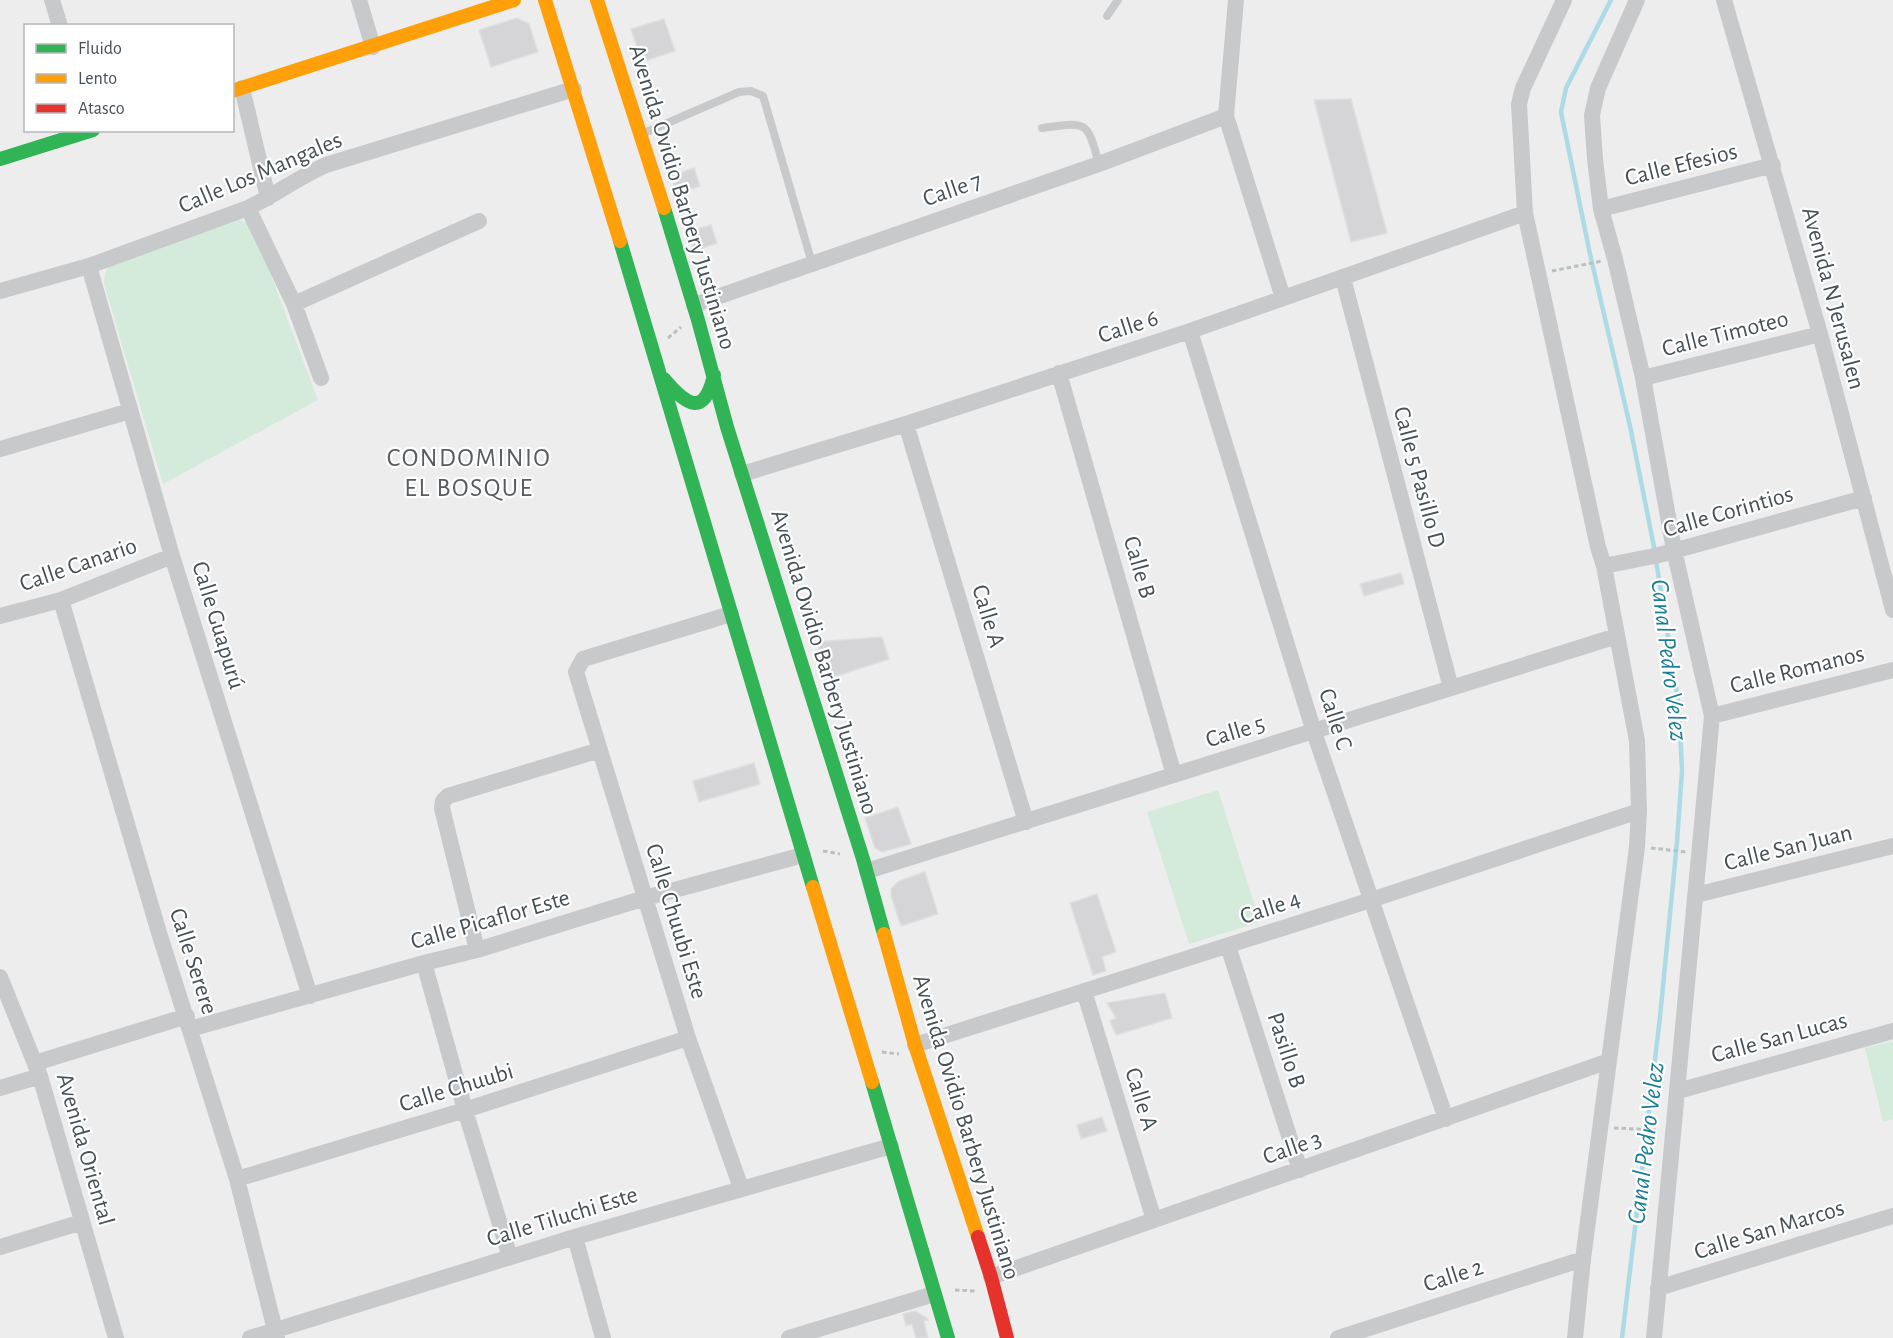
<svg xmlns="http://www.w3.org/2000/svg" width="1893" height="1338" font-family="'Alegreya Sans',sans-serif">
<rect width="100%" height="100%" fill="#eeeded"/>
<!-- green -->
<path fill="#d4ebdb" d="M240,220L252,225L318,400L163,484L104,284L105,273L110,263Z
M1218,790L1260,922L1189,944L1147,812Z
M1893,1041V1119L1883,1122L1865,1048Z"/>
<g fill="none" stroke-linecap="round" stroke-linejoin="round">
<!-- stream -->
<path stroke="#acdae5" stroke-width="4.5" d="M1611,0L1566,88L1561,112L1590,254L1630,426L1655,552
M1622,1338L1660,1017L1677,842L1682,771L1679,707L1656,560"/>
</g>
<!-- building -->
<path fill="#d5d5d7" stroke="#dfdfe0" stroke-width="1.5" d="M517,18L529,24L538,52L491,67L479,30Z
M664,19L675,51L642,62L631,29Z
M1351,99L1387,233L1351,242L1314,100Z
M694,168L700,186L677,194L671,176Z
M711,225L717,243L694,251L687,232Z
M1401,573L1404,584L1364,596L1360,584Z
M882,637L889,659L830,678L816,642Z
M754,763L760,784L699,802L693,781Z
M898,807L911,844L882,852L875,848L865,818Z
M925,872L938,914L901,926L891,896V889L899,881Z
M1097,894L1116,952L1102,957L1106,971L1093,975L1070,903Z
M1165,993L1172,1018L1116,1035L1110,1021L1116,1018L1107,1003Z
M1102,1117L1107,1131L1081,1139L1077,1125Z
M915,1311L927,1318L928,1320L924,1321L928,1338H916L912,1324L906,1326L903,1314Z"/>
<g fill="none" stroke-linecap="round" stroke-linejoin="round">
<!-- path -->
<path stroke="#b7c1bd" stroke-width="3" stroke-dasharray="4.5 3" stroke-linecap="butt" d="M1552,271L1602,261
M668,338L681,327
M1651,848L1686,852
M823,851L840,854
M882,1052L899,1054
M1614,1128L1658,1130
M955,1290L975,1291"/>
<!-- lane -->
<path stroke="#c8c9cb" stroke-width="8" d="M1107,16L1118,0
M1042,128C1087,122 1087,120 1099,164
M642,134L739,92L751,91L763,96L812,263"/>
<!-- street -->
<path stroke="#c8c9cb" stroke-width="16" d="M52,0L60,26
M359,0L373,47
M1236,0L1226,116L1283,298
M1564,0L1523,88L1519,104L1525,213L1598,547L1604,566L1637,741L1639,811L1637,847L1583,1259L1575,1338
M1637,0L1598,88L1592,115L1595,159L1601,209L1615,259L1643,378L1674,550L1712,716L1654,1338
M1724,0L1820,334L1893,610
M242,88L268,198
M248,208L294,304L321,378
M1601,209L1773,165
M89,266L172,556L310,996
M1343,278L1451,688
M0,291L89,266L248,208C275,195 299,177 326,165L574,89
M294,304L479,221
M694,305L1099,164L1226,116
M1190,331L1314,732L1446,1119
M1059,373L1174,775
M1643,378L1820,334
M906,424L1026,822
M0,449L130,411
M742,474L906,424L1190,331L1525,213
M1604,566L1659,555L1864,498
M61,600L160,936L237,1179L277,1338
M731,614L583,659L576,672L688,1038L741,1188
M0,616L61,600L172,556
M1712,716L1893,670
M867,871L1617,636
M1696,895L1893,846
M1228,946L1300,1170
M477,950L442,808L443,801L448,796L600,750
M424,963L465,1110L510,1257
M0,977L40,1076L116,1338
M1084,991L1154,1220
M190,1029L424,963L477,950L645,898L803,855
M915,1045L1371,900L1639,811
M35,1063L187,1016
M0,1088L40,1076
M1678,1091L1893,1031
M237,1179L465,1110L688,1038
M575,1237L603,1338
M0,1247L82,1222
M991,1277L1609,1061
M1658,1288L1893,1216
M250,1338L575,1237L891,1146
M789,1338L934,1294
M1338,1338L1583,1259"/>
<!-- fast -->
<path stroke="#30b455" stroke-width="14" d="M0,159L93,130
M664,208L698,320L727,427L863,859L884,934
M620,241L813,887
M664,379C686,405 704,418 714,375
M872,1082L948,1338"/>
<!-- slow -->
<path stroke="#ff9f0a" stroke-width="14" d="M545,0L620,241
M597,0L664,208
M232,91L514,0
M813,887L872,1082
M884,934L915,1045L978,1237"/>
<!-- jam -->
<path stroke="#e5322d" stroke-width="14" d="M978,1237L991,1277L1007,1338"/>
</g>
<g text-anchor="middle" stroke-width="4.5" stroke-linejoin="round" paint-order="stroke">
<!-- street labels -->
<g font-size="24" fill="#465057" stroke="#fff">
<text transform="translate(1681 164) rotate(-14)" y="8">Calle Efesios</text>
<text transform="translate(260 172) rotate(-23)" y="8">Calle Los Mangales</text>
<text transform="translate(952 189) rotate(-19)" y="8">Calle 7</text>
<text transform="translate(683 197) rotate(73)" y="8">Avenida Ovidio Barbery Justiniano</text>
<text transform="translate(1834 298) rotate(75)" y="8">Avenida N Jerusalen</text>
<text transform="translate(1128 326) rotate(-18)" y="8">Calle 6</text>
<text transform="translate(1725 333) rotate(-14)" y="8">Calle Timoteo</text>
<text transform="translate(1420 477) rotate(75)" y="8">Calle 5 Pasillo D</text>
<text transform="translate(1728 511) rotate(-16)" y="8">Calle Corintios</text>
<text transform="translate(78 564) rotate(-19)" y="8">Calle Canario</text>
<text transform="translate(1140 567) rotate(74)" y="8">Calle B</text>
<text transform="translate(989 616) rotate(73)" y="8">Calle A</text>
<text transform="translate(219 625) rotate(73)" y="8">Calle Guapurú</text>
<text transform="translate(825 662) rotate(73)" y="8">Avenida Ovidio Barbery Justiniano</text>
<text transform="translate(1797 669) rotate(-14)" y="8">Calle Romanos</text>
<text transform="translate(1336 719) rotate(72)" y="8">Calle C</text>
<text transform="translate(1235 731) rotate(-17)" y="8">Calle 5</text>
<text transform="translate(1788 847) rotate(-14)" y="8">Calle San Juan</text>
<text transform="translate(1270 907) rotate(-18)" y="8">Calle 4</text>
<text transform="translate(490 919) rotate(-16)" y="8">Calle Picaflor Este</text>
<text transform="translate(677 921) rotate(73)" y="8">Calle Chuubi Este</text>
<text transform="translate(194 961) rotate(72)" y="8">Calle Serere</text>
<text transform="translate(1779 1037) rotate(-15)" y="8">Calle San Lucas</text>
<text transform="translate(1287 1050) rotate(72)" y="8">Pasillo B</text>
<text transform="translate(456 1087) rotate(-17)" y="8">Calle Chuubi</text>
<text transform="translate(1142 1099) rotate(73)" y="8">Calle A</text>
<text transform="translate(967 1127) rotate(73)" y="8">Avenida Ovidio Barbery Justiniano</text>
<text transform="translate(1292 1147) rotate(-19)" y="8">Calle 3</text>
<text transform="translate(86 1149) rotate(74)" y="8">Avenida Oriental</text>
<text transform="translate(562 1216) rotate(-17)" y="8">Calle Tiluchi Este</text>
<text transform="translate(1769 1229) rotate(-17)" y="8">Calle San Marcos</text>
<text transform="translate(1453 1275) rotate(-18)" y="8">Calle 2</text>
</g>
<!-- neighbourhood labels -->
<g font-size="26" letter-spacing="1.5" fill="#595d60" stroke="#fff">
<text x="469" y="466">CONDOMINIO<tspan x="469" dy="30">EL BOSQUE</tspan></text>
</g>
<!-- water labels -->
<g font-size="26" font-style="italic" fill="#1a7f96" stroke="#fff">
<text transform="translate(1670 660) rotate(83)" y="9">Canal Pedro Velez</text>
<text transform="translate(1645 1143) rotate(-83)" y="9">Canal Pedro Velez</text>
</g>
</g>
<!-- legend -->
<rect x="24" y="24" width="210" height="108" fill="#ffffff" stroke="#b5b9bc" stroke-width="1.5"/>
<rect x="36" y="44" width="30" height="9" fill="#30b455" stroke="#b5b9bc" stroke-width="1.5"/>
<text x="78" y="54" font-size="18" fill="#465057">Fluido</text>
<rect x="36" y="74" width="30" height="9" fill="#ff9f0a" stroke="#b5b9bc" stroke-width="1.5"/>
<text x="78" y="84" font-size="18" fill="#465057">Lento</text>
<rect x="36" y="104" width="30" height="9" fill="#e5322d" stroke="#b5b9bc" stroke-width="1.5"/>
<text x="78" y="114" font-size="18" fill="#465057">Atasco</text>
</svg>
